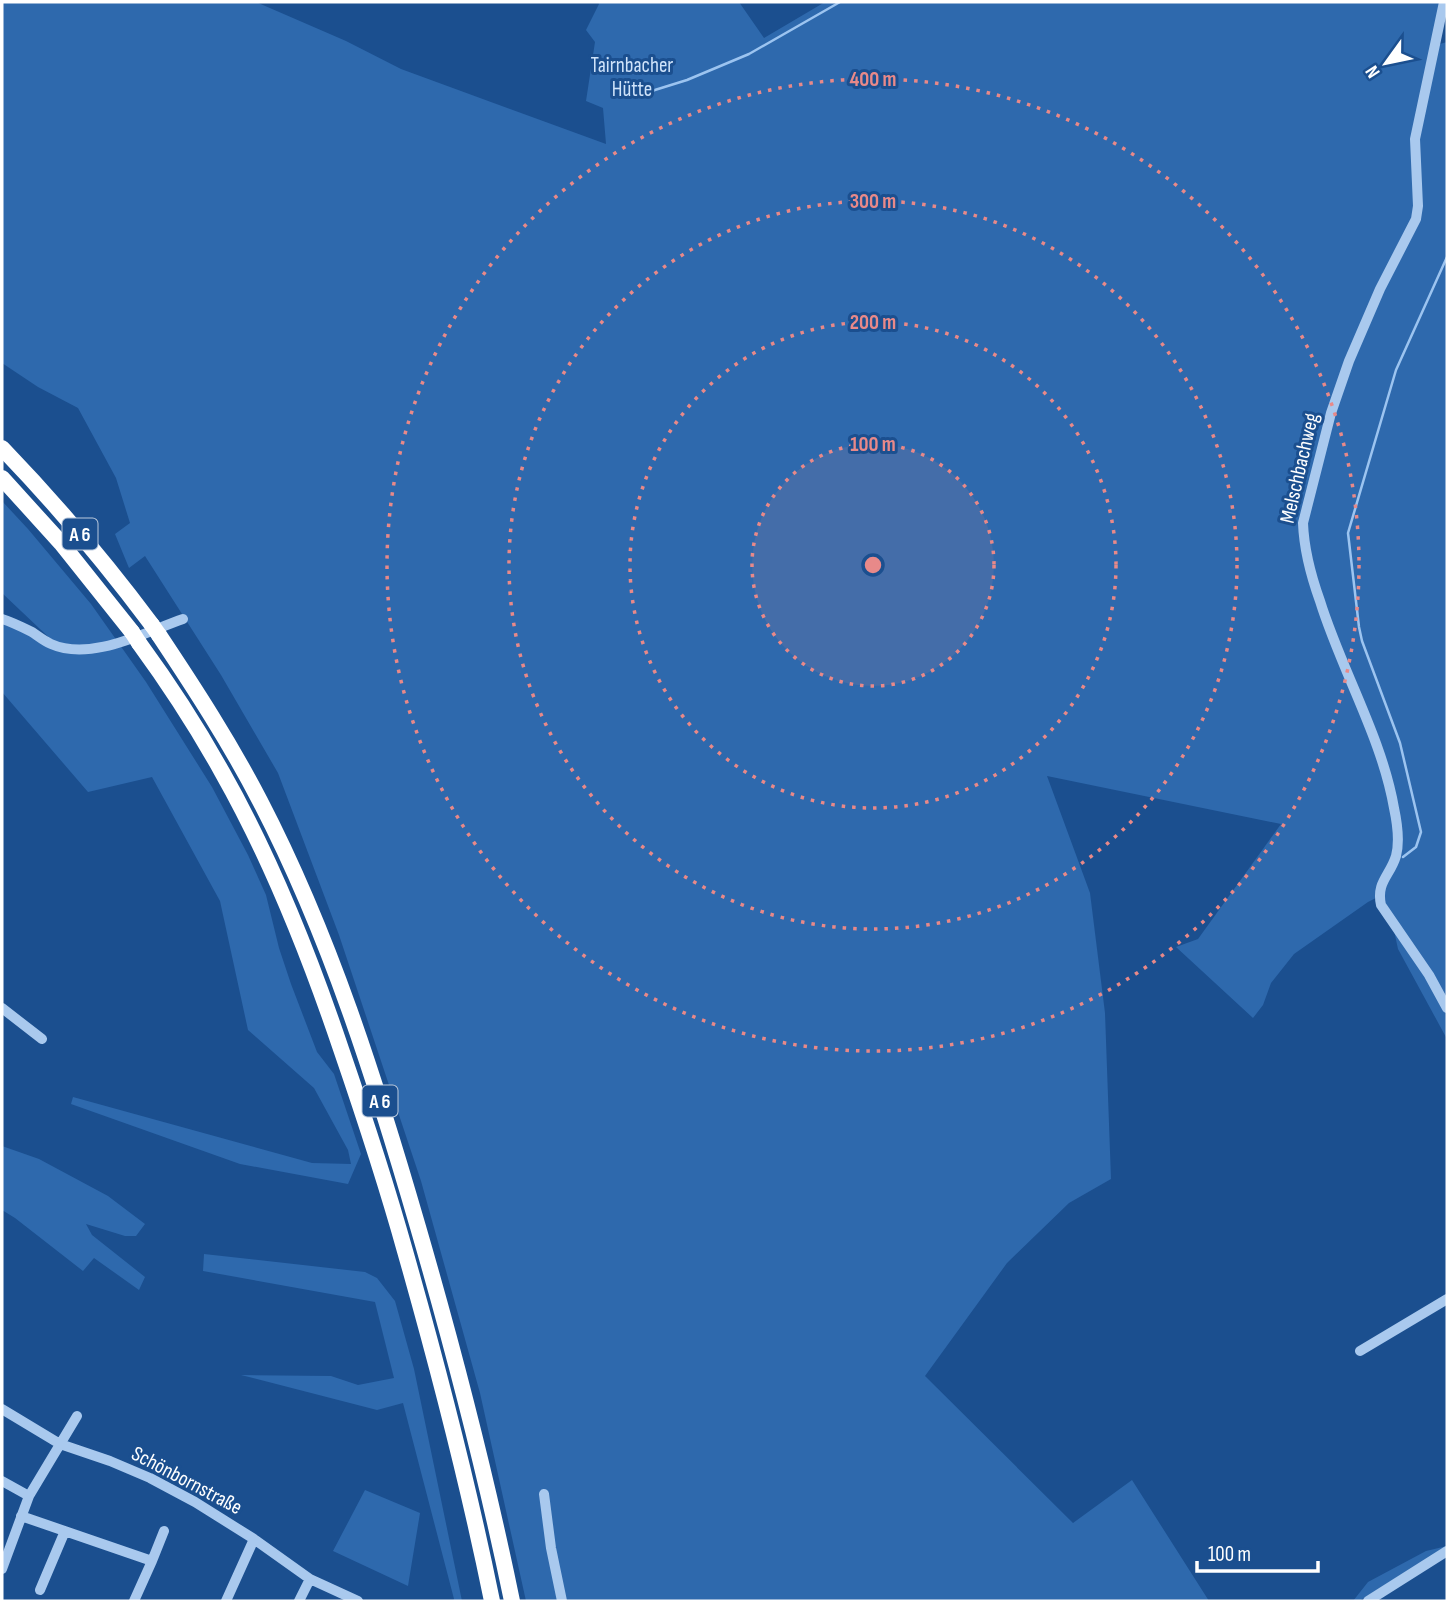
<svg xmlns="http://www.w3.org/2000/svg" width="1449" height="1603" font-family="'Sofia Sans Condensed',sans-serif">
<rect width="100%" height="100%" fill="#1b4f8f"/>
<!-- green -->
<path fill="#2e69ad" d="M2,2H256L346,41L401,69L606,144L603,108L586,101L595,42L586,30L599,4L598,2H739L764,38L825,2H1445L1440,44L1447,42V1039L1398,949L1391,916L1382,895L1368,902L1294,954L1271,983L1263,1005L1253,1018L1176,947L1198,939L1281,824L1047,776L1090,893L1105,1013L1111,1179L1069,1203L1007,1263L925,1376L1073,1523L1132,1480L1209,1601H526L480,1393L421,1181L339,935L278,773L221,675L145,556L129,568L115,534L130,523L116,478L78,408L38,387L2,363Z
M2,501L28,529L91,604L146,682L212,787L248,855L266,895L279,948L291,984L317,1052L334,1074L361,1154L348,1184L240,1164L71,1104L73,1097L312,1163L351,1164L348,1150L314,1088L248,1030L220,901L152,777L88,792L2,692V619L59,647L2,593Z
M2,1146L39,1159L108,1196L145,1224L136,1236H125L86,1224L92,1235L145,1277L139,1290L94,1258L83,1271L15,1218L2,1210Z
M204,1254L365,1272L377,1278L395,1301L414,1369L462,1601H453L454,1599L403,1403L377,1410L241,1375L331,1376L358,1385L394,1378L375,1302L203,1271Z
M365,1490L420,1513L408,1586L333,1551Z
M1447,1546L1359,1601H1353L1368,1582L1426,1551Z"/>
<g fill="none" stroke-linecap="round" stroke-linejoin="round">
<!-- stream -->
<path stroke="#9cc4f0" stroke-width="2.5" d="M642,94L687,80L749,54L840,2
M1403,857L1416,847L1421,832L1400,743L1362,641L1359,627L1348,533L1396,370L1447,257"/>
<!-- minor -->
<path stroke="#a9c9ee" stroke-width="10" d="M1444,2L1415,139L1418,206L1416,219L1380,289L1349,361L1331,413L1303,523C1304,550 1311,576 1320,601C1341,669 1382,738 1394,808C1397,822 1400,841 1396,856C1390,876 1376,882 1381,905L1429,975L1447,1008
M2,619C12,622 22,627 32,632C38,636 44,641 51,644C91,662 145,632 183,619
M2,1008L42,1039
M1360,1351L1447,1299
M2,1409L60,1444L110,1461L150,1478L195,1502L254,1539L310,1579L358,1601
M2,1481L29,1496
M544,1494L551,1548L562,1601
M21,1516L152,1561L164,1531
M2,1569L29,1496L77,1416
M40,1590L65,1531
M134,1601L152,1561
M226,1601L254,1539
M299,1601L310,1579
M1368,1601L1447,1551"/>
<!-- highway -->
<path stroke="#fff" stroke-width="16" d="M2,448C56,504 105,562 152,625
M2,478L61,543L132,632
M159,635C195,689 230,743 260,801C330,936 376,1082 418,1227C454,1351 486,1475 512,1601
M139,643C169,684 197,727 222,772C272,860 309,954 341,1049C364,1116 386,1183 405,1251C438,1367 468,1483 492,1601"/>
<!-- highway-bridge -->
<path stroke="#fff" stroke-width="16" d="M152,625L159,635
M132,632L139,643"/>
</g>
<!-- distance rings -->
<circle cx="873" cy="565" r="121" fill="#e88989" fill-opacity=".12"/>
<g fill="none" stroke="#e88989" stroke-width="3.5" stroke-dasharray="3.5 7">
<circle cx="873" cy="565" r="121"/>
<circle cx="873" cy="565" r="243"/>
<circle cx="873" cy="565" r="364"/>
<circle cx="873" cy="565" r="486"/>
</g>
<g text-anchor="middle" stroke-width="6" stroke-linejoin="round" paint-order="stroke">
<!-- shield labels -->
<g fill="#1b4f8f" stroke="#bbcadd" stroke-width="2">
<rect x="62.5" y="518.5" width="35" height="31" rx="5"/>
<rect x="362.5" y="1085.5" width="35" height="31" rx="5"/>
</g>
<g font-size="19" font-weight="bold" fill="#fff">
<text x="80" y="541">A 6</text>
<text x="380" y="1108">A 6</text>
</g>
<!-- park labels -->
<g font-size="21" fill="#cfe3fa" stroke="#1b4f8f">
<text x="632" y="72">Tairnbacher<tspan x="632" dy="24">Hütte</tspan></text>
</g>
<!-- street labels -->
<g font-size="21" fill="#fff" stroke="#1b4f8f">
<text transform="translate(1299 468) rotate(-77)" y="7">Melschbachweg</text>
<text transform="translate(187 1480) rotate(28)" y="7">Schönbornstraße</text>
</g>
</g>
<circle cx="873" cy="565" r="10" fill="#e88989" stroke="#1b4f8f" stroke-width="3.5"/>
<g font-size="21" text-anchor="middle" font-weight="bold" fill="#e88989" stroke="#1b4f8f" stroke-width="6" stroke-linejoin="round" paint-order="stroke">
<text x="873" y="86">400 m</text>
<text x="873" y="208">300 m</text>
<text x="873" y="329">200 m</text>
<text x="873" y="451">100 m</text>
</g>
<!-- border -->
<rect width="1449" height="1603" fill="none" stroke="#ffffff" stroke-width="7"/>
<!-- north arrow -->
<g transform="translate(1386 63) rotate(237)" stroke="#1b4f8f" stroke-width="5" paint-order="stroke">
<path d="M0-5L12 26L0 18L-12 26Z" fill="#ffffff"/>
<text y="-10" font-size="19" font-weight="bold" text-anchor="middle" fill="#ffffff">N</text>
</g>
<!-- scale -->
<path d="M1197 1561v10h121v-10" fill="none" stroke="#ffffff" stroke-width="3.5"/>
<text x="1208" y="1561" font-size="21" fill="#ffffff" stroke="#1b4f8f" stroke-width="5" paint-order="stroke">100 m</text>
</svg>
